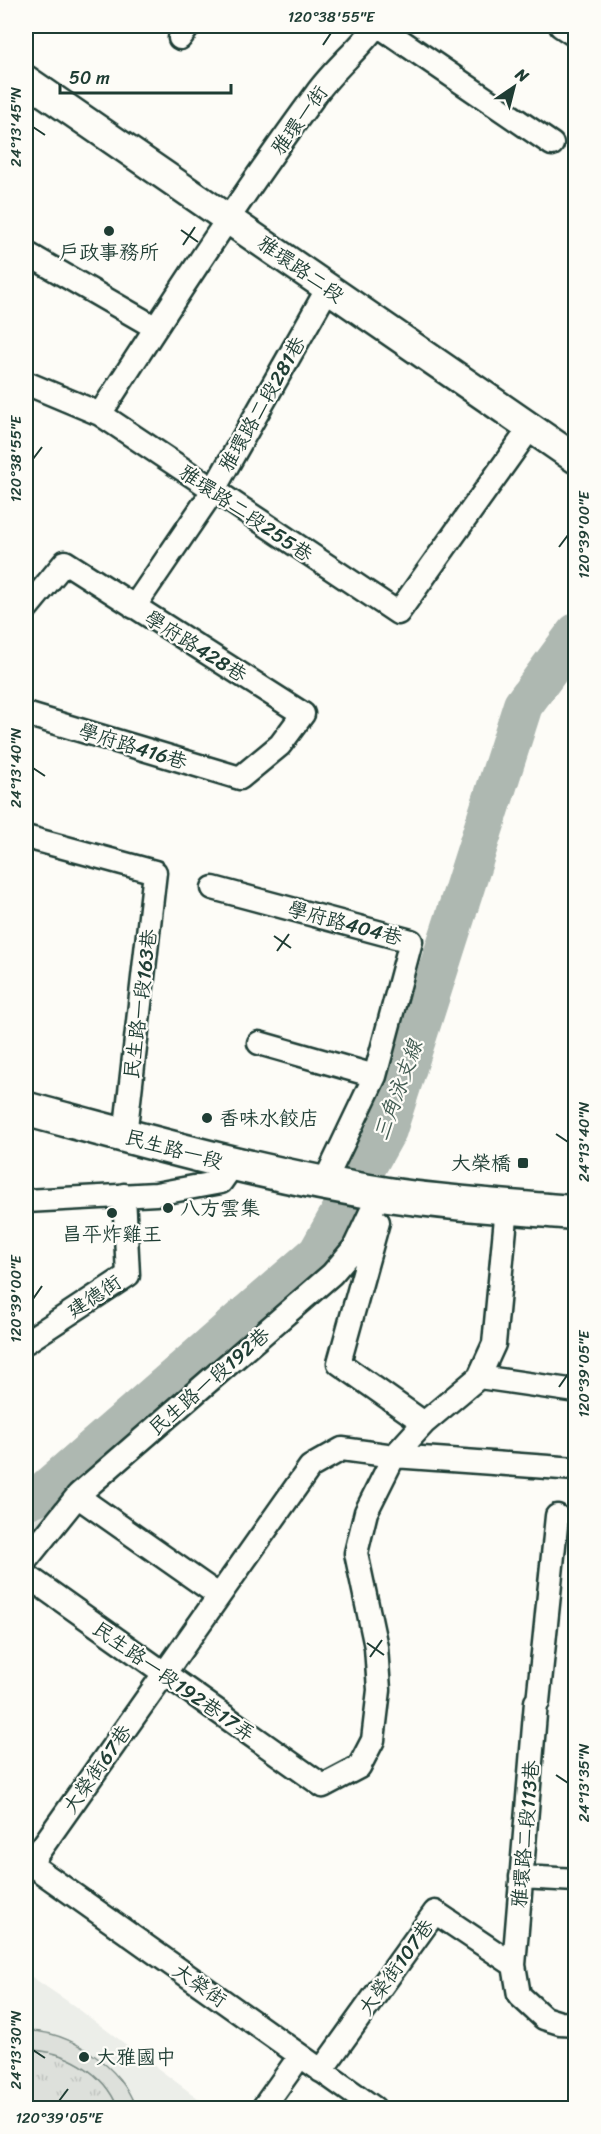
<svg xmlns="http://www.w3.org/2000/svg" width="601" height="2134" font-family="Sriracha,'LXGW WenKai TC',sans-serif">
<defs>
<pattern id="grass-tufts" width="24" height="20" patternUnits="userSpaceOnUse" patternTransform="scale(1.5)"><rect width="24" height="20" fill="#dde0db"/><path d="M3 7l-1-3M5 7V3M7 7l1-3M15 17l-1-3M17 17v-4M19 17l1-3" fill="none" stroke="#bdc1bd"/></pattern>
</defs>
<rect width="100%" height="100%" fill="#fdfcf7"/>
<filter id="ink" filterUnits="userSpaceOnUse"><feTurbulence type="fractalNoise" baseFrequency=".0167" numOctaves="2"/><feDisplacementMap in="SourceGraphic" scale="12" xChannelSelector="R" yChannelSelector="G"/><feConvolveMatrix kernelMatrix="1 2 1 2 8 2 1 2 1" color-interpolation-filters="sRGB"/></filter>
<g filter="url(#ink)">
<!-- built -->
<path fill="#eceee9" d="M26,1973L73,2005L211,2108H26Z"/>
<!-- grass -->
<path fill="url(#grass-tufts)" stroke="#7e8e88" stroke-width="1.5" d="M73,1495L26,1553V1519Z
M26,2050C64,2049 104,2072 118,2108H26Z"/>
<!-- pitch -->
<path fill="#dde0db" stroke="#7e8e88" stroke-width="1.5" d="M26,2031C70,2030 121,2067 136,2108H118C104,2072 64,2049 26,2050Z"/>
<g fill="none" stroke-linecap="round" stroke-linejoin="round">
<!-- river -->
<path stroke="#aeb8b1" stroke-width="40" d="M26,1500L41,1494L318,1253L387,1130L523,705L576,633"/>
<!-- minor casing -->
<g stroke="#1f3d34" stroke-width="27">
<path id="minor" d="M379,26L552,144
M561,26L576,36
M180,38L189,26
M26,253L156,328
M26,383L100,414L398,613L530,428
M100,414C170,306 240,197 316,94C334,69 358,50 376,26
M134,607L213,491L328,288
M26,609L65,562L303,714L280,745L240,778L26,714
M26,837L155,872L125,1136
M213,888L411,941L375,1076L324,1183
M259,1043L375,1076
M26,1201L156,1194L221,1182L233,1165
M378,1222L339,1363L424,1423
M26,1342L128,1275L124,1195
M479,1377L576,1391
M77,1496L218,1595
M26,1560L79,1494L332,1274L354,1248L380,1193
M26,1575L323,1786L359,1767L373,1740L379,1690L376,1647L356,1553L366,1512L394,1456L424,1423L479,1377L494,1344L507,1207
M536,1702L514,1965L519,1995L544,2018L560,2023L576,2024
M538,1702L557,1516
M26,1861L374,2108
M30,1864L310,1467L342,1449L394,1456L576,1469
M521,1877L576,1880
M321,2071L435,1912L514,1965
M263,2108L300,2056"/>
</g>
<!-- tertiary casing -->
<g stroke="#1f3d34" stroke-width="33">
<path id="tertiary" d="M26,80L576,459"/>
</g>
<!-- primary casing -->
<g stroke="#1f3d34" stroke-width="38">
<path id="primary" d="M26,1109C145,1141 263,1175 385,1194C448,1204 512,1207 576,1213"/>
</g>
<!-- minor -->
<use href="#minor" stroke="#fdfcf7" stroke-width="22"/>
<!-- tertiary -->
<use href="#tertiary" stroke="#fdfcf7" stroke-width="28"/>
<!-- primary -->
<use href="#primary" stroke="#fdfcf7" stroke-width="33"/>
</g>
</g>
<!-- ticks -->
<path fill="none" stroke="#1f3d34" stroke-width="2" d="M323,45L331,33M33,127L45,135M181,230L198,242M183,245L195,227M33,459L42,447M559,547L568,535M33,768L45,776M274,936L291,948M277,951L289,934M556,1134L568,1142M33,1299L42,1286M559,1387L568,1374M367,1643L384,1655M370,1657L382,1640M556,1775L568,1783M33,2050L45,2058M59,2101L68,2089"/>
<!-- markers -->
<g fill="#1f3d34" stroke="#fdfcf7" stroke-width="2">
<circle cx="109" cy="231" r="6"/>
<circle cx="207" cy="1118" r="6"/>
<rect x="517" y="1157" width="12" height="12" rx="3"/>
<circle cx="168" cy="1208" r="6"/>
<circle cx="112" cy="1213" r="6"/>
<circle cx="84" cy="2057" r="6"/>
</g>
<g text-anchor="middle" stroke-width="4.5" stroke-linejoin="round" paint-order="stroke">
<!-- street labels -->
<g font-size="20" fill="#1f3d34" stroke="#fdfcf7">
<text transform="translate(299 120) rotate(-54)" y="7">雅環一街</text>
<text transform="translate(301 269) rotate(35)" y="7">雅環路二段</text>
<text transform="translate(262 404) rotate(-60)" y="7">雅環路二段281巷</text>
<text transform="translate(246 513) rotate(34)" y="7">雅環路二段255巷</text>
<text transform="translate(196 646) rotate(32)" y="7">學府路428巷</text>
<text transform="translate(133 746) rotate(17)" y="7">學府路416巷</text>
<text transform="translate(345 923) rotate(15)" y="7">學府路404巷</text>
<text transform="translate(140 1004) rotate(-83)" y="7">民生路一段163巷</text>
<text transform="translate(174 1149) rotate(15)" y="7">民生路一段</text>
<text transform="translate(94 1296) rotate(-34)" y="7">建德街</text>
<text transform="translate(209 1381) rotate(-41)" y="7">民生路一段192巷</text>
<text transform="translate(174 1681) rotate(35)" y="7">民生路一段192巷17弄</text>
<text transform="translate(97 1769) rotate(-55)" y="7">大榮街67巷</text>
<text transform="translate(525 1834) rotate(-85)" y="7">雅環路二段113巷</text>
<text transform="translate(396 1967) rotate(-54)" y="7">大榮街107巷</text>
<text transform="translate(200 1985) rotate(35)" y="7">大榮街</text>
</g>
<!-- poi labels -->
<g font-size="20" fill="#1f3d34" stroke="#fdfcf7" text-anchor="start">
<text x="109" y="259" text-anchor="middle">戶政事務所</text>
<text x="219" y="1125">香味水餃店</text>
<text x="511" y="1170" text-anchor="end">大榮橋</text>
<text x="180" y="1215">八方雲集</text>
<text x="112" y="1241" text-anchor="middle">昌平炸雞王</text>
<text x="96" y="2064">大雅國中</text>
</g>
<!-- water labels -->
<g font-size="21" font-style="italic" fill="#435c53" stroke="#fdfcf7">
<text transform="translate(398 1090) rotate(-70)" y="7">三角泳支線</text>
</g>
</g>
<!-- margin -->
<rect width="601" height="2134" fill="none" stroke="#fdfcf7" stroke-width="66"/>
<!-- north arrow -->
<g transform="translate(514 87) rotate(35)" stroke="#fdfcf7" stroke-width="4.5" paint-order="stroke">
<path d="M0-4.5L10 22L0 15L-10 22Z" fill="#1f3d34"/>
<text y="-9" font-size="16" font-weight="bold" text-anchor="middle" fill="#1f3d34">N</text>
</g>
<!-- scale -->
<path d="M60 84v9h171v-9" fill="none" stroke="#1f3d34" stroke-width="3"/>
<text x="69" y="84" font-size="18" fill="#1f3d34" stroke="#fdfcf7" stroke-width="4.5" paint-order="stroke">50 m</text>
<rect x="33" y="33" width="535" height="2068" fill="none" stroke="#1f3d34" stroke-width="2"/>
<g font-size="15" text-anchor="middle" fill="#1f3d34">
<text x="331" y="22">120°38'55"E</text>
<text transform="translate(16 127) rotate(-90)" y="5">24°13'45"N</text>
<text transform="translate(16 459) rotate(-90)" y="5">120°38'55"E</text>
<text transform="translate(584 535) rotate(-90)" y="5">120°39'00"E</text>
<text transform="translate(16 768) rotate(-90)" y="5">24°13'40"N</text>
<text transform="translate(584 1142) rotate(-90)" y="5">24°13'40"N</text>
<text transform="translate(16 1299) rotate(-90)" y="5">120°39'00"E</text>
<text transform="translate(584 1374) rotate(-90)" y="5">120°39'05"E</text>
<text transform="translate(584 1783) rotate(-90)" y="5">24°13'35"N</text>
<text transform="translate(16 2050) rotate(-90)" y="5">24°13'30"N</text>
<text x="59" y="2123">120°39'05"E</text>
</g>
</svg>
